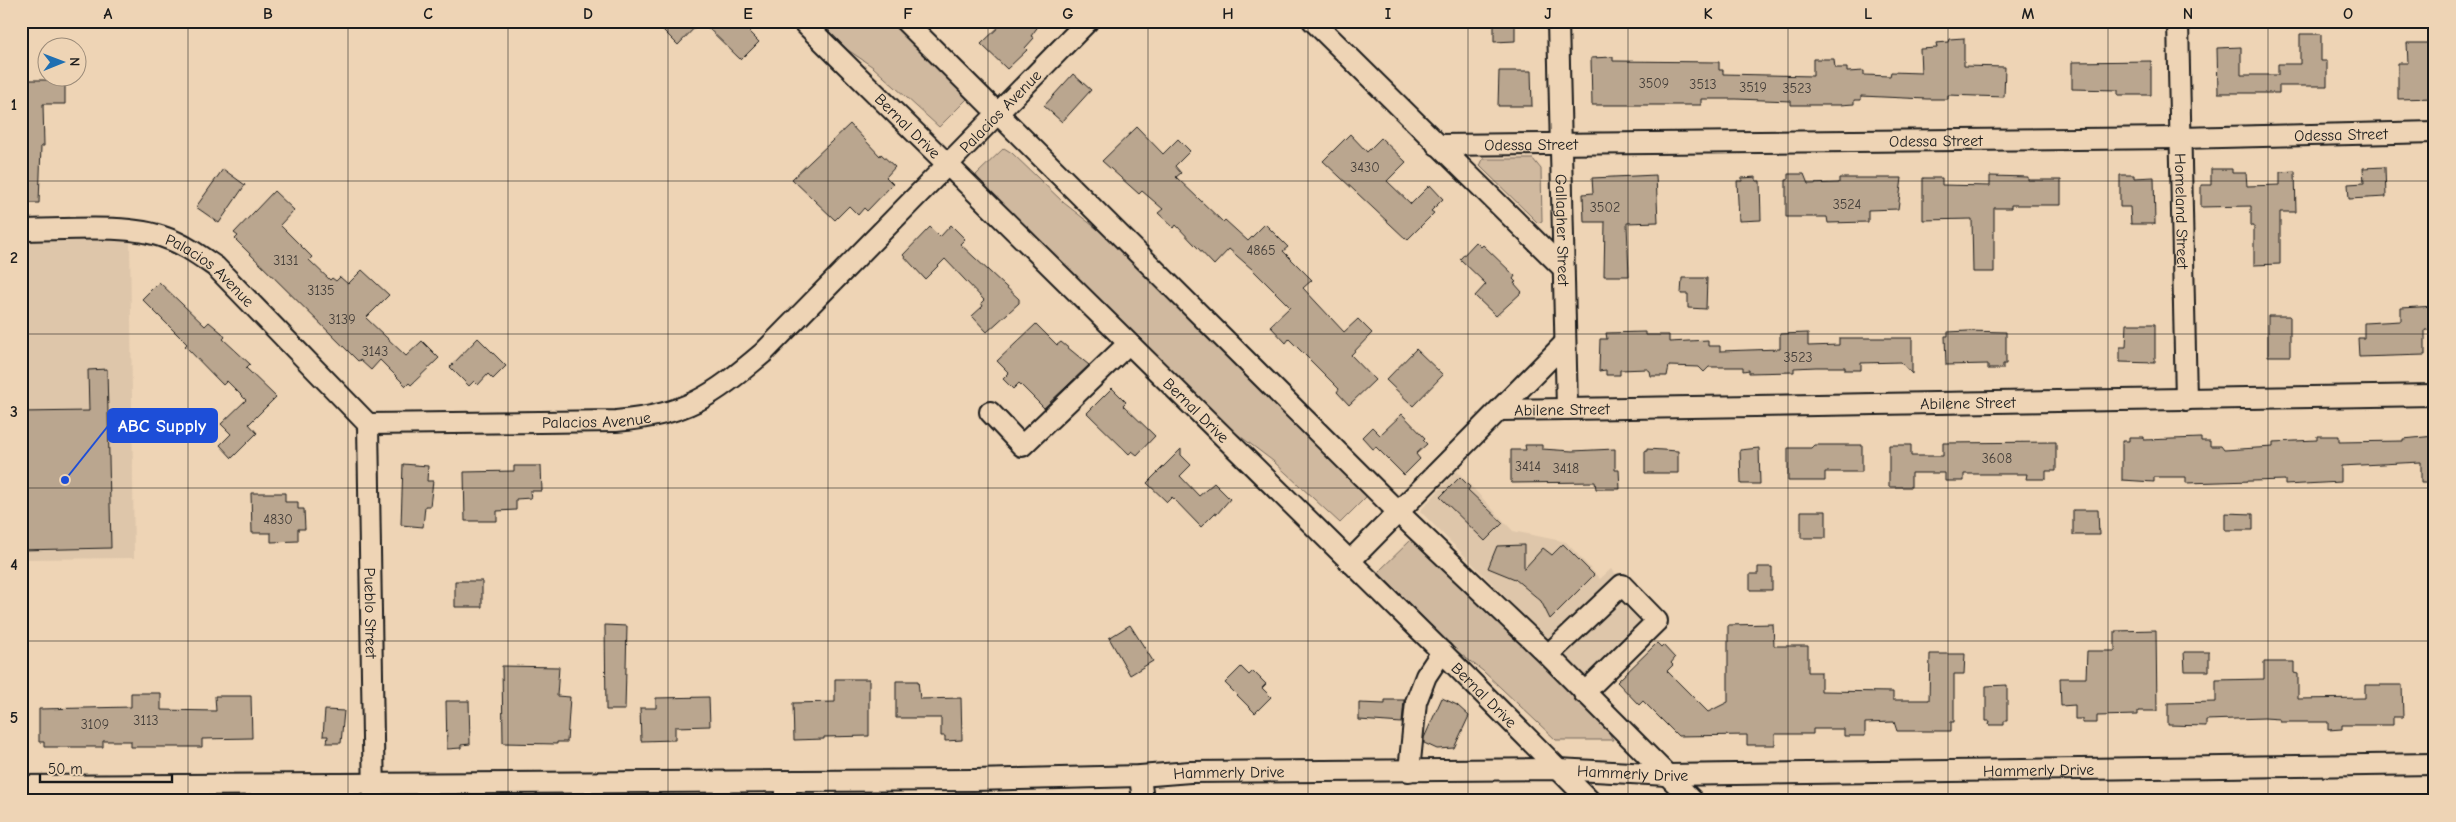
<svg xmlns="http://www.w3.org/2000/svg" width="2456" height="822" font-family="'Comic Neue',sans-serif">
<rect width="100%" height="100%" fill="#eed4b5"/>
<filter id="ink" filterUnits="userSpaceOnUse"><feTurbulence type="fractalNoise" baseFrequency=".02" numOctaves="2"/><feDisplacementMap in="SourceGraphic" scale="10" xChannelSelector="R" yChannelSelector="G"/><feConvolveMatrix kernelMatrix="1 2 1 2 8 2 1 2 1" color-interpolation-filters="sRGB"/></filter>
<g filter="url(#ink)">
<!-- built -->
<path fill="#dec6aa" d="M130,238L134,558L21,559V240Z
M1457,471L1513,531L1566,542L1600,579L1611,569L1666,625L1599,691L1420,511Z"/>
<!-- green -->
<path fill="#d0b99f" stroke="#766a5e" d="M818,21H891L967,99L939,127L873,67L848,50Z
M1004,148L1012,153L1064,203L1106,236L1368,495L1340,523L1273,461L1232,430L979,181L976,175Z
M1483,159H1533L1541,169L1542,221L1538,223L1480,166Z
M1412,539L1421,544L1606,727L1613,740H1556L1483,671L1458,652L1378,572Z"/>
<!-- building -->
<path fill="#baa68f" stroke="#1c1c1c" d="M668,21H701L678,45L661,28Z
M701,21H738L759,42L741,60Z
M1005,21H1042L1031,36L1034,38L1025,48L1027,50L1007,69L981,44Z
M1494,21H1515V41L1494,42Z
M2300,34H2321V61H2327V86H2279V93H2218L2217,48L2241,47V75H2278V64H2300Z
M1964,38V66L2005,67L2004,97L1948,95V99H1927L1861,96V100H1854V104L1840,105H1791V101L1736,99H1701V105H1592L1591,58L1613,57V61L1719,62V70H1723V74L1813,76V59H1834L1835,68H1847V72L1864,71V75L1890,76L1891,72L1921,73L1920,49L1937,48L1936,43L1948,42L1949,39Z
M2407,43H2435V98L2398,99V63H2408Z
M2151,61V95H2118V90L2072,89V62Z
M1499,71H1531L1532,106H1498Z
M1073,74L1091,90L1062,122L1044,106Z
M21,80H65V104H43L44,146H41L39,203H21Z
M850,124L880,156L881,154L895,167L886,177L893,184L867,211L864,208L858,215L849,206L835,220L792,179Z
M1137,127L1163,154L1178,139L1190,151L1175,166L1181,173L1176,177L1223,222L1225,220L1248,241L1265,224L1288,247L1283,251L1312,280L1303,288L1344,332L1358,319L1372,333L1351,355L1375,380L1349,405L1337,392L1339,389L1289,339L1286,343L1270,326L1290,307L1252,269L1229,249L1214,265L1176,225L1174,228L1158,213L1163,209L1142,191L1139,194L1102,161Z
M1350,134L1367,152L1381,138L1406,162L1387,181L1411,204L1430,185L1443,199L1431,211L1434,213L1407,240L1323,161Z
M2385,167L2386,197L2349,199L2348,184L2364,183L2363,168Z
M223,169L245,185L219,223L196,207Z
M2211,169H2232V173H2246L2247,186L2280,185V172L2295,171L2296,212H2280V264L2254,265V226H2251V206L2201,207V185H2211Z
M1788,174H1804L1808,184L1839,183V178H1902L1898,209L1868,210V222L1828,223L1827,217H1786V180H1788Z
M1656,175L1658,222L1627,223L1629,276H1604L1605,222H1584L1583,194L1593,193L1592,178Z
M2120,175H2134V178L2154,177L2155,224H2131L2130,207H2120Z
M1990,176L2028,177V180H2061V205H2011V208H1994V272H1973L1972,219L1923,220V178H1942V185L1990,186Z
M1756,177V181H1760L1761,220L1739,221L1737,181H1742V178Z
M274,191L294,210L280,225L312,257L309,260L330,280L332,278L336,281L340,277L348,284L362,270L389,295L366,318L406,356L422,341L439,358L411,385L409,383L406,386L380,360L371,370L360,360L358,361L235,239L238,236L234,233Z
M951,225L965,239L960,244L1019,299V303L987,332L972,316L983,306L981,303L984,300L945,259L925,279L903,255L930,227L940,237Z
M1476,242L1481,247L1483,245L1515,276L1513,279L1516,282L1514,283L1522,292L1496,316L1475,296L1486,284L1460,259Z
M1682,278H1707L1706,309L1688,308V294H1681Z
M159,282L205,326L209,322L222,333L225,337L223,339L250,364L246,368L276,397L249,424L257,433L232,458L220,445L231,434L221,424L246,400L227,381L223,385L185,346L187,344L142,299Z
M2435,306V330H2425V355L2359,357L2358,338H2364V323L2401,321V308Z
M2268,316H2290V356H2268Z
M1036,324L1057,345L1061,342L1089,365L1044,408L1019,383L1013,389L1003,379L1009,373L997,361Z
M2127,324H2155V363L2120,362V347H2126Z
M1968,331L2006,332V364H2003V369H1988V364L1946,365L1945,336H1948V332Z
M1645,332V335H1669V342L1708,340V346H1720V351L1780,349V334L1808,333V346L1839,345V338H1912V374L1901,362L1861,363V370H1845V367H1816L1794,368V372L1749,373V370L1743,371V367H1709L1704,372L1699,367L1669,366L1667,376H1651L1650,371L1647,369L1620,370V375H1606V370L1599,371L1600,339H1607L1606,333Z
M478,338L506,366L493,379L488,374L478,385L474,381L469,386L450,367Z
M1416,349L1443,375L1413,406L1386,380Z
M107,369L111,548L21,550V412L89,411L88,370Z
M1112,388L1126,402L1123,405L1155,436L1137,455L1132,451L1129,454L1087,413Z
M1402,414L1425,438L1423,440L1427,444L1416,454L1420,459L1404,475L1376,447L1373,449L1362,437L1372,427L1380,435Z
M2317,436H2339V442L2403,441V439L2435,436V483H2421V462L2341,466V482L2285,485V480L2186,483V477H2154V482L2122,480V441H2129V437H2144V440L2201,438V441H2210V446H2221L2224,450L2273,447V442L2317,440Z
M2056,442V471H2046V479H2026L2027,474H1964V481H1945V473H1911V487H1889V445H1911V456H1943V443Z
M1525,445H1542V449L1572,451L1615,449V470H1619L1620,489H1596L1595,482L1511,483V450H1526Z
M1814,445H1862V472H1825V481H1788V448H1811Z
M1759,448L1760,484H1741L1740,450Z
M1181,449V455L1191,465L1180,476L1199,496L1214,483L1230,499L1217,514L1215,513L1201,527L1172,497L1167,502L1147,483Z
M1647,449L1678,451V473H1645V451H1647Z
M403,464L428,466L427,481H433L430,506H425L423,527L401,525Z
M514,466H541L542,491H530L531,498L516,499V510L497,511V521H465L464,472L514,471Z
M1460,477L1470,487L1468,490L1503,523L1485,541L1440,497Z
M251,493H285V502H298V509H304L305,529H298V541L271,542V533H252Z
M2073,510H2098L2099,535H2073Z
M1801,511H1826V538H1801Z
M2225,513L2253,514V530H2225Z
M1563,544L1594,575L1550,619L1541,601L1515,579L1488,568L1497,546L1524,545V569L1543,548L1552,555Z
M1758,567H1772V590H1750V574H1758Z
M455,581H482V607H455Z
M1773,624L1774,646H1808V672H1821V691L1893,692V700H1929L1930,654H1965L1964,674H1954V722H1951V731H1897L1894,722L1865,723V736H1844V729H1813V734H1775V745H1747V735L1678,736L1643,701L1639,705L1617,682L1657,643L1661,647L1663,645L1675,658L1671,663L1673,665L1667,671L1708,712L1728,702V625Z
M605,625L627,626L625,710H606Z
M1130,625L1153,661L1130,675L1109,638Z
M2156,630L2157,711H2138V715L2097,716V723H2082V719H2075V705L2061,706L2060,678H2086L2087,651H2115V631Z
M2184,652H2209V671H2185Z
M2264,662H2294V673L2298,674V699L2365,698V685H2402L2403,717H2393V725H2342V729L2328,730V722H2280V719L2264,718L2206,720V726L2168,725V703L2216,702V680L2264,679Z
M502,666L559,667L557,696L570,697L567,742H557V744L503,743Z
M1241,667L1249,675L1253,671L1266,684L1262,688L1271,697L1255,713L1225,683Z
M835,679H869V736L824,737V739L794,740L793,703L835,702Z
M896,681H918L920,699L961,698L962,740L945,741V736H941V718H896Z
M2007,685V721H2004V725H1989L1990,721H1986V686Z
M131,693H161V710L216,711L215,696H251L252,738L202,739V747H131V741H103V747H44V742H39V709L131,707Z
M709,697L710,726L675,727V740L641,741L640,708H656V698Z
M1442,698L1457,705L1469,716L1454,748L1437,749L1424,743V738Z
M1385,700H1404L1402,723L1359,720V703L1385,704Z
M446,701H469L470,744L461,745V748L447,749Z
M325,710L344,711L341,743H327L328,736H323Z"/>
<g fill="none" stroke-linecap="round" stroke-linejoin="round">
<!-- minor casing -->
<g stroke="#1c1c1c" stroke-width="24">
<g id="minor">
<path id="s1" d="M802,21L1442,652L1590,801"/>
<path d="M905,21L1399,513L1548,655L1693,801"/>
<path d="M1313,21L1562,267"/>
<path id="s2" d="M1558,21L1567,409"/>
<path id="s3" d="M2178,21L2186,400"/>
<path id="s4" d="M1437,145L2180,138L2435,132"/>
<path id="s5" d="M21,230C63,230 128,223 166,238C184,244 200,256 216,267L368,424L616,421C686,415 711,397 763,353L1088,21"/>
<path id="s6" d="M1500,410L2435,395"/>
<path d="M990,412L1022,446L1128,344"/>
<path id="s7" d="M368,424L374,801"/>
<path d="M1349,562L1564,344"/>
<path d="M1548,655L1622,585L1657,621L1584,693"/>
<path d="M1409,771L1416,702L1426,676L1442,652"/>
<path d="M1140,776L1143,801"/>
<path d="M786,781V801"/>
<path id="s8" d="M21,786L974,780L1140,776L1190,772L1558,769L1667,775L2435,764"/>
</g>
</g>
<!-- minor -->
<use href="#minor" stroke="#eed4b5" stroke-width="20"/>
</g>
</g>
<!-- grid -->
<path fill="none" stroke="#1c1c1c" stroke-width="1" stroke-opacity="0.55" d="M188,21V801M348,21V801M508,21V801M668,21V801M828,21V801M988,21V801M1148,21V801M1308,21V801M1468,21V801M1628,21V801M1788,21V801M1948,21V801M2108,21V801M2268,21V801M21,181H2435M21,334H2435M21,488H2435M21,641H2435"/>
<g text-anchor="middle" stroke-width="4" stroke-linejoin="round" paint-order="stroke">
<!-- number labels -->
<g font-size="14" fill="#443e39">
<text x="1654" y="88">3509</text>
<text x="1703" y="89">3513</text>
<text x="1753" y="92">3519</text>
<text x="1797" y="93">3523</text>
<text x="1365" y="172">3430</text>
<text x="1847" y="209">3524</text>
<text x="1605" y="212">3502</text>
<text x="1261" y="255">4865</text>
<text x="286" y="265">3131</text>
<text x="321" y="295">3135</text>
<text x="342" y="324">3139</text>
<text x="375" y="356">3143</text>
<text x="1798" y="362">3523</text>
<text x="1997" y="463">3608</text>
<text x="1528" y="471">3414</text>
<text x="1566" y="473">3418</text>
<text x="278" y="524">4830</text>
<text x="146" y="725">3113</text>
<text x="95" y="729">3109</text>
</g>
<!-- street labels -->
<g font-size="16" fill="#1c1c1c" stroke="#eed4b5">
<text dy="6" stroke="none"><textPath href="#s5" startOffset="1175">Palacios Avenue</textPath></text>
<text dy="6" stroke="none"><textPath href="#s1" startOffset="149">Bernal Drive</textPath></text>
<text dy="6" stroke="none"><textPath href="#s4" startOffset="904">Odessa Street</textPath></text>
<text dy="6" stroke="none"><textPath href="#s4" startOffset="499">Odessa Street</textPath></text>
<text dy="6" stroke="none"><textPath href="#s4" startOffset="94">Odessa Street</textPath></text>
<text dy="6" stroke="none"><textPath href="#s3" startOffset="190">Homeland Street</textPath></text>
<text dy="6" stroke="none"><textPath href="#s2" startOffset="209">Gallagher Street</textPath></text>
<text dy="6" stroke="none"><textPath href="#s5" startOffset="201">Palacios Avenue</textPath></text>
<text dy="6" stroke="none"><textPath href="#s6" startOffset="468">Abilene Street</textPath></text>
<text dy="6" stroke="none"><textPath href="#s6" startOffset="62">Abilene Street</textPath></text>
<text dy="6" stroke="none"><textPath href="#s1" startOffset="554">Bernal Drive</textPath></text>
<text dy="6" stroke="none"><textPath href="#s5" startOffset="651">Palacios Avenue</textPath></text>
<text dy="6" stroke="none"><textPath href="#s7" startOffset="189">Pueblo Street</textPath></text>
<text dy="6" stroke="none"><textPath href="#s1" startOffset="959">Bernal Drive</textPath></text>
<text dy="6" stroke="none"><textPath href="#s8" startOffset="2018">Hammerly Drive</textPath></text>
<text dy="6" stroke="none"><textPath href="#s8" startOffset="1612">Hammerly Drive</textPath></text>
<text dy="6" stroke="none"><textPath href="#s8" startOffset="1208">Hammerly Drive</textPath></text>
</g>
</g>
<!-- callouts -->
<path fill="none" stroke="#1d4ed8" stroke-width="2" d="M65 480L108 426"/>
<circle fill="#1d4ed8" stroke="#eed4b5" stroke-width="2" cx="65" cy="480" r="5"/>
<rect fill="#1d4ed8" stroke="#1d4ed8" stroke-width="2" x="108" y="409" width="109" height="33" rx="5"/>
<g font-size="18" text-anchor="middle" font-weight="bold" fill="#fff">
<text x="162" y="432">ABC Supply</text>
</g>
<!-- margin -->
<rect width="2456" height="822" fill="none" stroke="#eed4b5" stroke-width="55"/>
<!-- north arrow -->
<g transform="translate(62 62) rotate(89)"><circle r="24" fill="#eed4b5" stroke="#9a8a78"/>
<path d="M0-4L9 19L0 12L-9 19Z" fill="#1f6fb2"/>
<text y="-8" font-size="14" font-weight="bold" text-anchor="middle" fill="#1c1c1c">N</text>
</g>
<!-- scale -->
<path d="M40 774v8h132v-8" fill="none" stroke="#1c1c1c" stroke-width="2.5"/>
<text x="48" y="774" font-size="15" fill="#1c1c1c" stroke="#eed4b5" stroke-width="4" paint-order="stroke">50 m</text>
<rect x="28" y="28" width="2400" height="766" fill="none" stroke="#1c1c1c" stroke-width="2"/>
<g font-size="16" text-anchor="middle" font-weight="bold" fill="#1c1c1c">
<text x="108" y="19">A</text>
<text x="268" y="19">B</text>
<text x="428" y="19">C</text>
<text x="588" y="19">D</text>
<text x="748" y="19">E</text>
<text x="908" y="19">F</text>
<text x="1068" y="19">G</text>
<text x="1228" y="19">H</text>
<text x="1388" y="19">I</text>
<text x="1548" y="19">J</text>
<text x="1708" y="19">K</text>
<text x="1868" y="19">L</text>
<text x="2028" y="19">M</text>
<text x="2188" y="19">N</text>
<text x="2348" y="19">O</text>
<text x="14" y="110">1</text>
<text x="14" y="263">2</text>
<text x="14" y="417">3</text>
<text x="14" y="570">4</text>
<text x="14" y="723">5</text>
</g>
</svg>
